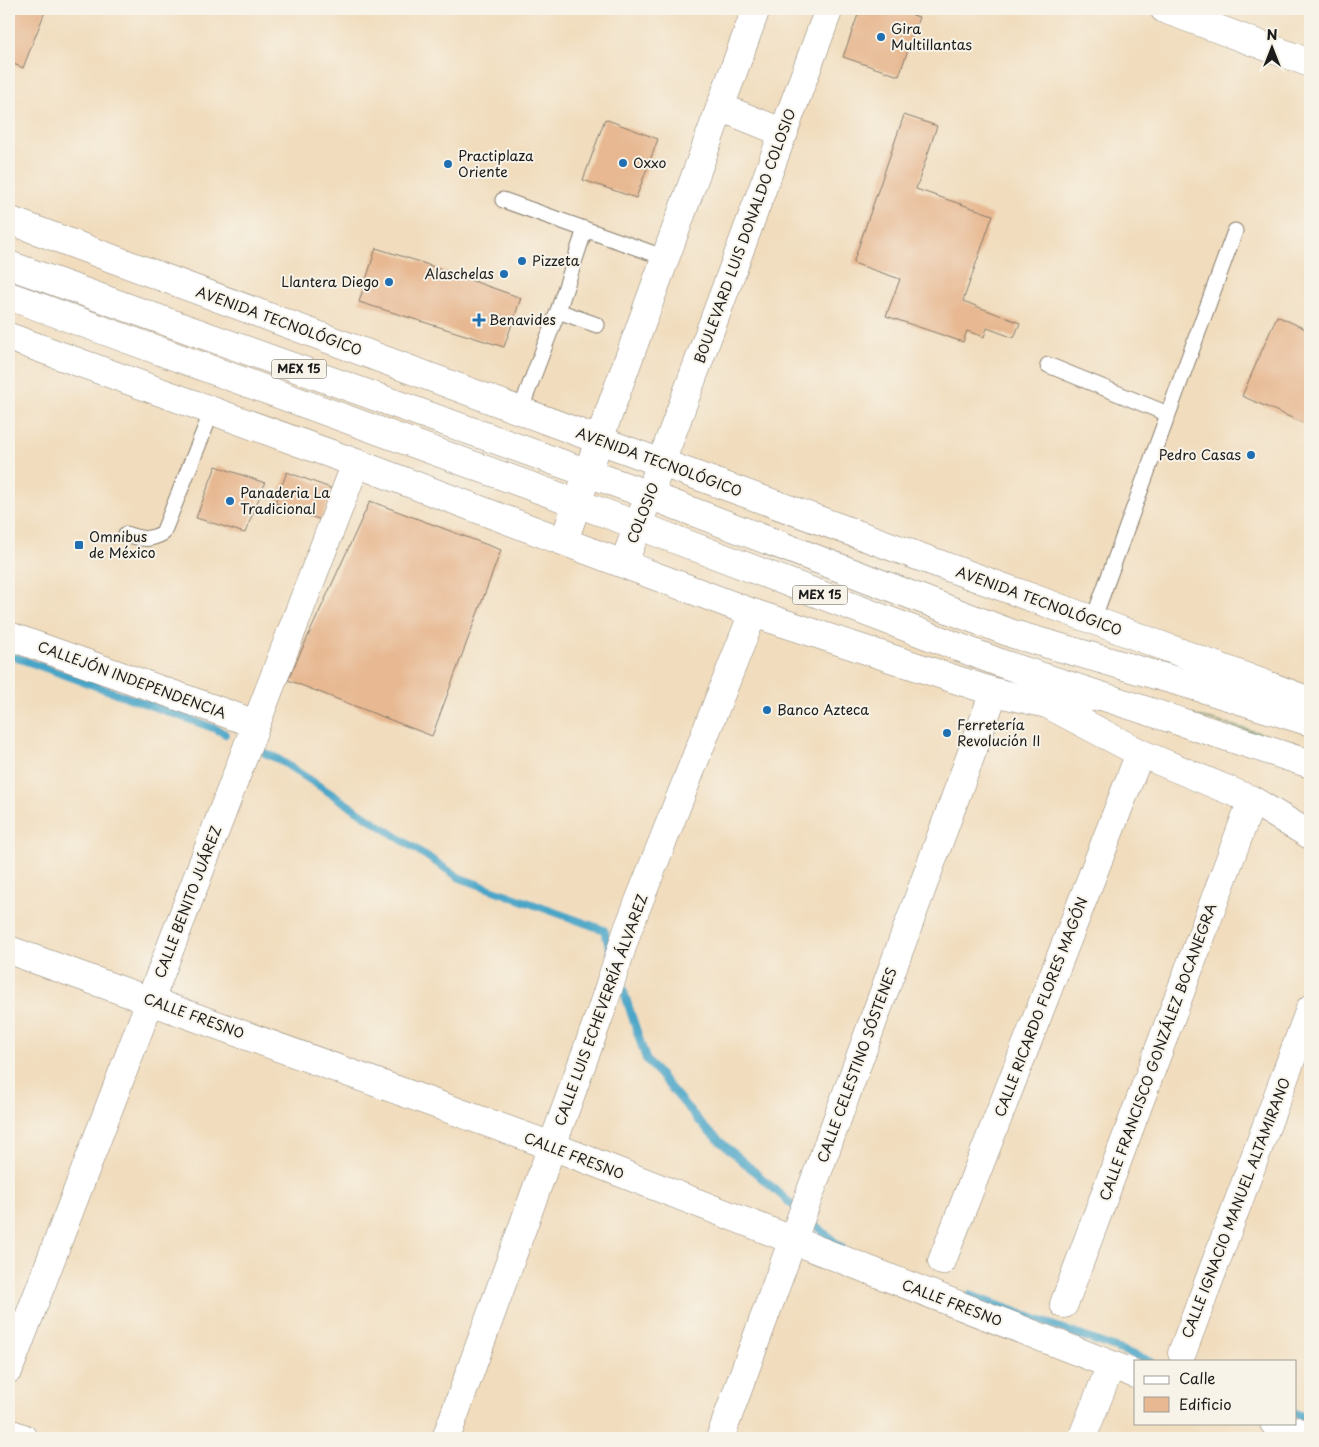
<svg xmlns="http://www.w3.org/2000/svg" width="1319" height="1447" font-family="'Playpen Sans',sans-serif">
<rect width="100%" height="100%" fill="#f7f3e8"/>
<filter id="ink" filterUnits="userSpaceOnUse"><feTurbulence type="fractalNoise" baseFrequency=".02" numOctaves="2"/><feDisplacementMap in="SourceGraphic" scale="10" xChannelSelector="R" yChannelSelector="G"/><feConvolveMatrix kernelMatrix="1 2 1 2 8 2 1 2 1" color-interpolation-filters="sRGB"/></filter>
<filter id="wash" filterUnits="userSpaceOnUse"><feTurbulence type="fractalNoise" baseFrequency=".0096" numOctaves="4" result="noise"/><feDisplacementMap in="SourceGraphic" scale="20" xChannelSelector="R" yChannelSelector="G"/><feGaussianBlur stdDeviation="1.12" result="paint"/><feColorMatrix in="noise" values="0 0 0 0 0 0 0 0 0 0 0 0 0 0 0 0 0 1.4 0 .05"/><feComposite in="paint" operator="in"/></filter>
<g filter="url(#wash)">
<rect width="100%" height="100%" fill="#f1ddbe"/>
<!-- green -->
<path fill="#8edd9c" stroke="#557c5c" d="M1185,713L1310,746V749Z"/>
<g fill="none" stroke-linecap="round" stroke-linejoin="round">
<!-- stream -->
<path stroke="#49a5c7" stroke-width="8" d="M9,655L216,729L225,734
M265,753L278,759L460,878L604,930L611,952
M620,980L646,1059L705,1128L798,1210
M807,1218L842,1248
M970,1295L1151,1361
M1295,1413L1310,1419"/>
</g>
<g id="blocks">
<!-- building -->
<path fill="#e7b891" d="M9,9H46L23,68L9,62Z
M860,9H894L919,17L899,76L843,57Z
M904,115L937,126L916,189L993,215L963,301L1020,323L1014,338L987,328L984,337L967,331L963,342L886,316L900,279L853,263Z
M605,119L658,139L636,198L583,180Z
M376,248L420,262L521,298L504,347L359,302Z
M1277,316L1310,331V426L1242,396Z
M216,466L265,483L245,533L196,518Z
M287,472L333,489L321,520L275,503Z
M370,501L501,550L432,736L288,680Z"/>
</g>
</g>
<g filter="url(#ink)">
<use href="#blocks" fill-opacity="0" stroke="#867c6d" stroke-width="1"/>
<g fill="none" stroke-linecap="round" stroke-linejoin="round">
<!-- lane casing -->
<g stroke="#867c6d" stroke-width="17">
<path id="lane" d="M503,200L666,258
M558,311L597,325
M1048,365L1168,414
M520,411L558,311L585,229
M126,534C141,539 149,541 163,533L212,411
M1093,620L1235,231"/>
</g>
<!-- street casing -->
<g stroke="#867c6d" stroke-width="29">
<path id="street" d="M1164,9L1310,63
M9,636L256,724
M1047,704L1140,753L1252,800L1310,835
M9,950L552,1146L1135,1374
M942,1261L1140,753
M1064,1304L1252,800
M1182,1353L1310,1009
M9,1369L356,463
M1274,1423L1310,1436
M9,1433L23,1438
M446,1438L600,1014L628,929L753,613
M720,1438L994,692
M1082,1438L1111,1365"/>
</g>
<!-- primary casing -->
<g stroke="#867c6d" stroke-width="29">
<path id="primary" d="M720,107L784,133
M9,220L599,440L1093,620L1310,701
M9,337L356,463L753,613L994,692L1047,704L1100,696
M564,541L599,440L756,9
M624,563L829,9"/>
</g>
<!-- highway casing -->
<g stroke="#867c6d" stroke-width="29">
<path id="highway" d="M9,265L649,495L1013,634L1201,688L1310,722
M9,296L637,525L1003,664L1310,764"/>
</g>
<!-- lane -->
<use href="#lane" stroke="#fff" stroke-width="15"/>
<!-- street -->
<use href="#street" stroke="#fff" stroke-width="28"/>
<!-- primary -->
<use href="#primary" stroke="#fff" stroke-width="28"/>
<!-- highway -->
<use href="#highway" stroke="#fff" stroke-width="28"/>
</g>
</g>
<!-- markers -->
<g fill="#1f6fb2" stroke="#f7f3e8" stroke-width="2">
<circle cx="881" cy="37" r="5"/>
<circle cx="623" cy="163" r="5"/>
<circle cx="448" cy="164" r="5"/>
<circle cx="522" cy="261" r="5"/>
<circle cx="504" cy="274" r="5"/>
<circle cx="389" cy="282" r="5"/>
<path d="M476.5 312.5h5v5h5v5h-5v5h-5v-5h-5v-5h5z"/>
<circle cx="1251" cy="455" r="5"/>
<circle cx="230" cy="501" r="5"/>
<rect x="74" y="540" width="10" height="10" rx="2.5"/>
<circle cx="767" cy="710" r="5"/>
<circle cx="947" cy="733" r="5"/>
</g>
<g text-anchor="middle" stroke-width="4" stroke-linejoin="round" paint-order="stroke">
<!-- shield labels -->
<g fill="#f7f3e8" stroke="#5e5c59" stroke-width="1">
<rect x="271.5" y="359.5" width="55" height="19" rx="4"/>
<rect x="792.5" y="585.5" width="55" height="19" rx="4"/>
</g>
<g font-size="12" font-weight="bold" fill="#1c1c1c">
<text x="299" y="373">MEX 15</text>
<text x="820" y="599">MEX 15</text>
</g>
<!-- poi labels -->
<g font-size="14" fill="#1c1c1c" stroke="#f7f3e8" text-anchor="start">
<text x="891" y="34">Gira<tspan x="891" dy="16">Multillantas</tspan></text>
<text x="458" y="161">Practiplaza<tspan x="458" dy="16">Oriente</tspan></text>
<text x="633" y="168">Oxxo</text>
<text x="532" y="266">Pizzeta</text>
<text x="494" y="279" text-anchor="end">Alaschelas</text>
<text x="379" y="287" text-anchor="end">Llantera Diego</text>
<text x="489" y="325">Benavides</text>
<text x="1241" y="460" text-anchor="end">Pedro Casas</text>
<text x="240" y="498">Panaderia La<tspan x="240" dy="16">Tradicional</tspan></text>
<text x="89" y="542">Omnibus<tspan x="89" dy="16">de México</tspan></text>
<text x="777" y="715">Banco Azteca</text>
<text x="957" y="730">Ferretería<tspan x="957" dy="16">Revolución II</tspan></text>
</g>
<!-- street labels -->
<g font-size="14" fill="#1c1c1c" stroke="#f7f3e8">
<text transform="translate(745 236) rotate(-70)" y="5">BOULEVARD LUIS DONALDO COLOSIO</text>
<text transform="translate(279 321) rotate(20)" y="5">AVENIDA TECNOLÓGICO</text>
<text transform="translate(659 462) rotate(20)" y="5">AVENIDA TECNOLÓGICO</text>
<text transform="translate(643 513) rotate(-69)" y="5">COLOSIO</text>
<text transform="translate(1039 601) rotate(20)" y="5">AVENIDA TECNOLÓGICO</text>
<text transform="translate(132 680) rotate(20)" y="5">CALLEJÓN INDEPENDENCIA</text>
<text transform="translate(188 902) rotate(-69)" y="5">CALLE BENITO JUÁREZ</text>
<text transform="translate(1041 1007) rotate(-69)" y="5">CALLE RICARDO FLORES MAGÓN</text>
<text transform="translate(601 1010) rotate(-70)" y="5">CALLE LUIS ECHEVERRÍA ÁLVAREZ</text>
<text transform="translate(194 1016) rotate(20)" y="5">CALLE FRESNO</text>
<text transform="translate(1158 1052) rotate(-70)" y="5">CALLE FRANCISCO GONZÁLEZ BOCANEGRA</text>
<text transform="translate(857 1065) rotate(-70)" y="5">CALLE CELESTINO SÓSTENES</text>
<text transform="translate(574 1156) rotate(21)" y="5">CALLE FRESNO</text>
<text transform="translate(1236 1208) rotate(-69)" y="5">CALLE IGNACIO MANUEL ALTAMIRANO</text>
<text transform="translate(952 1303) rotate(21)" y="5">CALLE FRESNO</text>
</g>
</g>
<!-- margin -->
<rect width="1319" height="1447" fill="none" stroke="#f7f3e8" stroke-width="30"/>
<!-- legend -->
<rect x="1134" y="1360" width="162" height="65" fill="#f7f3e8" stroke="#9f9d96"/>
<rect x="1144" y="1376" width="25" height="8" fill="#ffffff" stroke="#9f9d96"/>
<text x="1179" y="1384" font-size="15" fill="#1c1c1c">Calle</text>
<rect x="1144" y="1397" width="25" height="15" fill="#e7b891" stroke="#9f9d96"/>
<text x="1179" y="1410" font-size="15" fill="#1c1c1c">Edificio</text>
<!-- north arrow -->
<g transform="translate(1272 48)" stroke="#f7f3e8" stroke-width="4" paint-order="stroke">
<path d="M0-4L9 19L0 12L-9 19Z" fill="#1c1c1c"/>
<text y="-8" font-size="14" font-weight="bold" text-anchor="middle" fill="#1c1c1c">N</text>
</g>
</svg>
